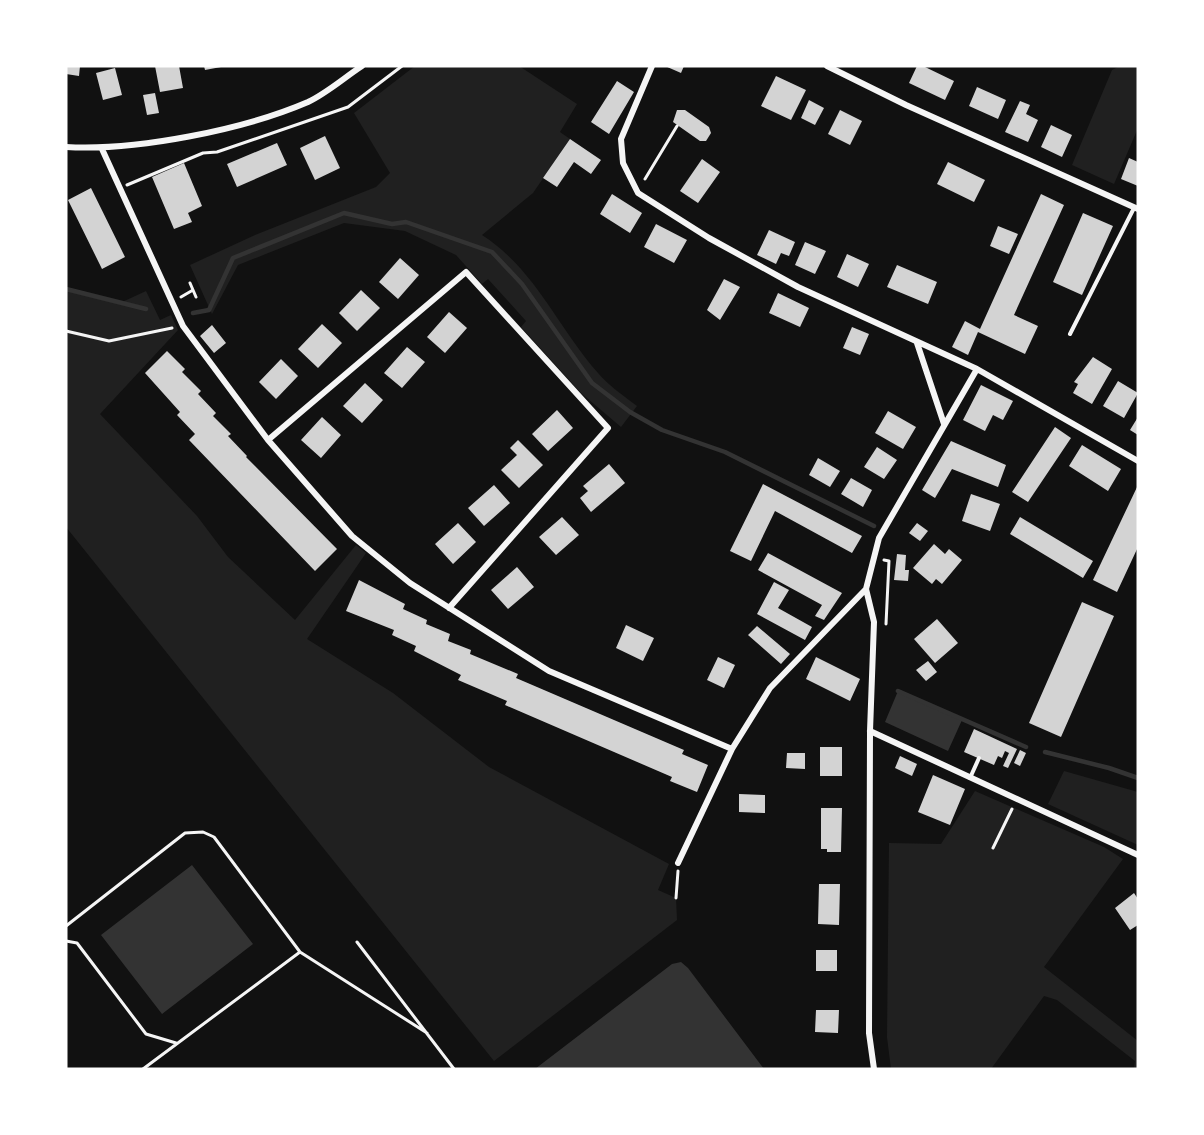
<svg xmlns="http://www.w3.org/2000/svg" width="1204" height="1135" font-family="'Open Sans',sans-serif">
<rect width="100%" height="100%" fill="#111"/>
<!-- green -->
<path fill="#202020" d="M415,66H519L577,104L560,132L570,139L533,193L482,235C535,269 558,328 598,373C609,386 624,396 637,406L621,427L581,393L521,327L526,321L488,279L482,284L456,255L405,231L344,223L238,265L212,314L190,265L255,235L376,187L390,173L354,113Z
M1120,66H1138V128L1114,184L1072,165L1112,70Z
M66,289L120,303L146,291L160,320L171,315L178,330L100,414L197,516L228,557L295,620L356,545L366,553L307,639L393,693L489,767L669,864L658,890L676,898L677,920L494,1061L66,527Z
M1064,771L1138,792V845L1048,804Z
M975,791L1104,847L1123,859L1044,967L1138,1041V1069H1134L1135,1061L1057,1000L1044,996L991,1069H891L887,1037L889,843L941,844Z"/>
<!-- water -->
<path fill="#333" d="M898,691L962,720L948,751L885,722Z
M192,865L253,944L162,1014L101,935Z
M681,962L688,968L764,1069H535L672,964Z"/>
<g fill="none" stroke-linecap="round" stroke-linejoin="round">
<!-- stream -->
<path stroke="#333" stroke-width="4.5" d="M66,289L146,309
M193,313L209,310L233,258L344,213L392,224L406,222L492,252L522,284L592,383L630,412L662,430L725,452L874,526
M898,691L1026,747
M1045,752L1109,768L1138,778"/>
</g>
<!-- building -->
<path fill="#d3d3d3" d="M66,66H80L79,76L66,74Z
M155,66H179L183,88L160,92Z
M204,66H221V67L205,70Z
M665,66H684L681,73Z
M917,66H923L954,81L945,100L909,83Z
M115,68L122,95L103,100L96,73Z
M776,76L806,90L791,120L761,106Z
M617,81L634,92L609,134L591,122Z
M977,87L1006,100L998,119L969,106Z
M155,93L159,113L147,115L143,95Z
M809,100L824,108L815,125L801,118Z
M1020,101L1030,105L1026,114L1038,120L1028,142L1005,132Z
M677,110H685L709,127L711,133L706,141H700L673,122Z
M840,110L862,121L850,145L828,134Z
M1051,125L1072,135L1062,157L1041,147Z
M325,136L340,168L315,180L300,148Z
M570,139L601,160L591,174L574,162L557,187L543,178Z
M277,143L287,165L237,187L227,164Z
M1129,158L1138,162V186L1121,179Z
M702,159L720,172L698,203L680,191Z
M948,162L985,180L974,202L937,184Z
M184,163L202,206L188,213L192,222L174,229L152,177Z
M91,188L125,257L102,269L68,200Z
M612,194L642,213L630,233L600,214Z
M1041,194L1064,205L1014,315L1038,326L1025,354L978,332L968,355L952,347L965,321L980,329Z
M1083,213L1113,226L1082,295L1053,282Z
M656,224L687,240L674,263L644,247Z
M998,226L1018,234L1009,254L990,246Z
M769,230L795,242L789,256L781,253L776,264L757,255Z
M805,242L826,251L815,274L795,265Z
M847,254L869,264L858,287L837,277Z
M400,258L419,275L398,299L379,282Z
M897,265L937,282L928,304L887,287Z
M724,279L740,287L720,320L707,310Z
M361,290L380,308L357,331L339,313Z
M778,293L809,308L800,327L769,313Z
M449,312L467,328L445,353L427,337Z
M322,324L342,343L318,368L298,349Z
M212,325L226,343L214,353L200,336Z
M852,327L869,334L860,355L843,348Z
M407,347L425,362L402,388L384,373Z
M167,351L185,369L182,372L201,391L198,394L216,413L213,416L231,434L228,436L247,456L246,457L337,549L315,571L189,440L195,434L177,415L180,412L145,373Z
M1093,357L1112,369L1092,404L1073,393L1078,384L1074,382Z
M281,359L298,376L276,399L259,382Z
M1118,381L1138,393L1124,418L1103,406Z
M365,383L383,400L362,423L343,406Z
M981,385L1013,401L1003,420L993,415L985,431L963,420Z
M557,410L573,428L548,451L532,434Z
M888,411L916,427L903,449L875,433Z
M322,417L341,435L321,458L301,440Z
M1138,417V435L1130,430Z
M1055,427L1071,438L1028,502L1012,492Z
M518,440L543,465L519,488L501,470L517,455L510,448Z
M951,441L1006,465L998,487L952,469L935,498L922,490Z
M1082,445L1121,469L1108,491L1069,466Z
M877,447L897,460L884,479L864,467Z
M818,458L840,471L830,487L809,475Z
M609,464L625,483L591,512L580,498L588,491L583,486Z
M851,478L872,490L863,507L841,494Z
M763,484L862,536L852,553L775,511L751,561L730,551Z
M494,485L510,503L484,526L468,508Z
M1138,485V547L1117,592L1093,580Z
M971,494L1000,504L990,531L962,521Z
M562,517L579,535L556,555L539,537Z
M1020,517L1093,561L1083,578L1010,534Z
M458,523L476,542L453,564L435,544Z
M917,523L928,531L920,541L909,533Z
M934,544L945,554L949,549L962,560L942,584L936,579L932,584L913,568Z
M768,553L842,593L824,620L815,616L822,605L758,570Z
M897,554L906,555L905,570H909L908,581L894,580Z
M517,567L534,587L508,609L491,590Z
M359,580L405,604L403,609L427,620L426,624L450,634L448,641L471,650L470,654L518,674L516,678L684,750L682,754L708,765L697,792L670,781L672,777L505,705L507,701L458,680L461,675L414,651L416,646L392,635L394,630L346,611Z
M774,582L789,590L778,608L812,627L805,640L757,614Z
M1082,602L1114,616L1061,737L1029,723Z
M937,619L958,643L935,663L914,639Z
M626,625L654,638L643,661L616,648Z
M757,626L790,654L781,664L748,635Z
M718,657L735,665L724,688L707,680Z
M816,657L860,679L850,701L806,679Z
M928,661L937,672L926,681L916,670Z
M974,729L1017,749L1008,768L1003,766L1009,753L1005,751L1002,758L998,756L994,765L964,752Z
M820,747H842V776H820Z
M1020,750L1026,753L1020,766L1014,763Z
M787,753H805V769L786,768Z
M900,756L917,764L912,776L895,768Z
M933,775L965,789L950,825L918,812Z
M739,794L765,795V813L739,812Z
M821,808H842L841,852H827V849H821Z
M819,884H840L839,925L818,924Z
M1134,893L1138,899V925L1130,930L1115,908Z
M816,950H837V971H816Z
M816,1010H839L838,1033L815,1032Z"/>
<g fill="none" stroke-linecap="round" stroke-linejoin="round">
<!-- path -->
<path stroke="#f5f5f5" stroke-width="3" d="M645,179L677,126
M127,185L203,153L217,152L348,107L402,66
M190,283L196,297
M181,297L193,290
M66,331L109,341L172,328
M884,560L889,561L886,624
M993,848L1012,809
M676,898L678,871
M66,926L185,833L203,832L214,837L300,952L427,1033
M66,941L77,943L146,1034L176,1043
M357,942L454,1069
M143,1069L300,952"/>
<!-- service -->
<path stroke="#f5f5f5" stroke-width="4" d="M1070,334L1134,208
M970,778L979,758"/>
<!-- minor -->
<path stroke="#f5f5f5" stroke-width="6" d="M652,66L621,139L623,163L638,193L709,238L798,287L977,369L1138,461
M827,66L906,105L1138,209
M66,147C136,151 243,130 308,102C327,93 345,77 362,66
M102,149L183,326L268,440L352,536L410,583L549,671L732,749
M917,343L944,424
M268,440L466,272L608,428L449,608
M870,731L1138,855
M678,863L732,749L770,688L866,589
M874,1069L869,1033L870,731L874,622L866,589L879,538L977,369"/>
</g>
<!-- border -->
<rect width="1204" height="1135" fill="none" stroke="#ffffff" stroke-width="135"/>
</svg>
